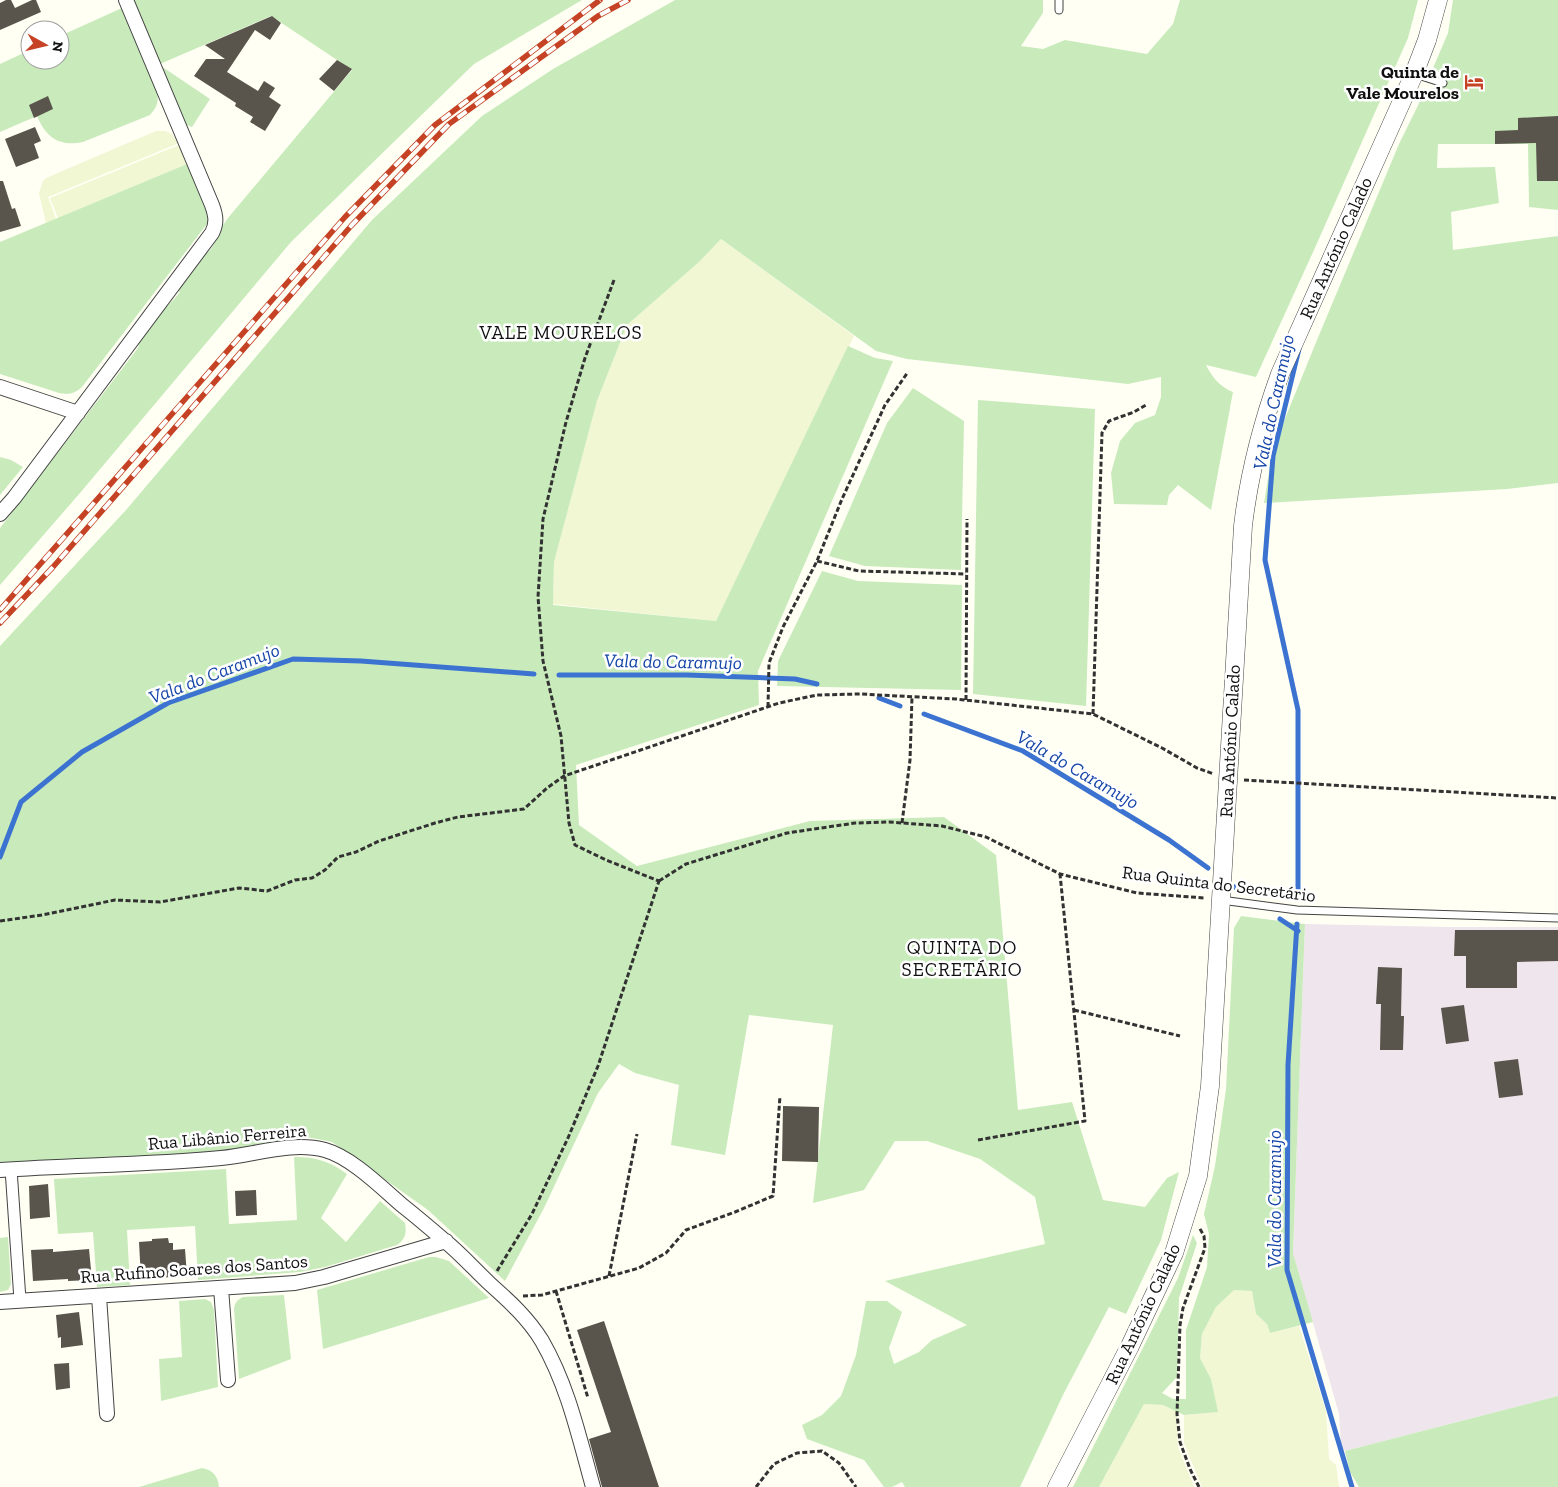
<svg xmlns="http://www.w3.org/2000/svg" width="1558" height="1487" font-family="'Zilla Slab',serif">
<rect width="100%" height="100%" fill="#fffff4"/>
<!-- industrial -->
<path fill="#efe5ed" d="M1305,924L1448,927H1558V1396L1345,1451L1341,1446L1339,1414L1293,1253Z"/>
<!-- farmland -->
<path fill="#f1f6d3" d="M156,131H165L172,134L179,143L48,197L56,219L46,223L39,193L43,181L46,178Z
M179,145L187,164L58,218L50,198Z
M721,239L854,336L716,621L553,604L554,562L597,401L627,325L699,262Z
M1234,1290L1252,1291L1256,1314L1267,1324L1270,1333L1299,1326L1326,1411L1329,1459L1336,1465L1339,1487H1202L1184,1443V1415L1217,1412L1211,1379L1200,1358L1202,1334L1216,1307Z
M1144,1404L1163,1405L1176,1411L1178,1447L1194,1487H1099Z"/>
<!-- green -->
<path fill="#c9ebbc" d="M134,0H582L474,64L291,242L80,493L0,585V528L138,348C143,325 165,311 180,292L178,291V288L196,263L211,249L218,237L219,231L228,218L352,70L271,16L160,64Z
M675,0H1043V13L1021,46L1043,49L1065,40L1147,54L1173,24L1180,0H1418L1408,38L1314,250L1256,377L1206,365C1212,377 1220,387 1233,392L1211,510L1178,485L1169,495L1167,505L1114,504L1111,473L1120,441L1135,423L1155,415L1161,397V377L1128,384L907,359L876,351L721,239L699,262L627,325L597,401L554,562L553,605L716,621L848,346L875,358L893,361L758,671L759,705L576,765L579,825L637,866L810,821L944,817L996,855L1018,1110L1072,1102L1103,1200L1145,1207L1167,1178L1179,1172L1161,1240L1126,1314L1109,1307L1063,1395L1020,1487H905L902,1482L892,1487H884L864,1460L807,1439L802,1425L822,1415L841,1396L856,1355L866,1301H887L902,1312L889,1348L894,1364L919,1352L932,1340L967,1325L885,1281L1045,1244L1035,1197L980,1159L927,1141H895L864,1190L813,1203L833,1025L749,1015L725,1155L671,1145L679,1085L635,1073L619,1064L598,1093L544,1208L505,1281L428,1210L332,1142L302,1136L260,1148L121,1158L0,1162V646L126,510L372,220L482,116L553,69Z
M1453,0H1558V210L1529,207L1528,144H1438L1437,168L1495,167L1499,203L1451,212L1453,250L1558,236V483L1507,489L1264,503L1273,448L1317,340L1399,144L1425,91L1434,88L1437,76L1433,68L1448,33Z
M122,8L157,91C159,102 157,107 150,115L83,142C60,147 46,138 37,116L0,132V64L30,50V60H60V36Z
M161,66L210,99L192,127L186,125Z
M187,164L208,212L210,220L82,387C74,394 69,395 59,393L0,374V242Z
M913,388L964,421L961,570L865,566L829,556L887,423Z
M978,400L1095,409L1086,706L973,694Z
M0,457L11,460L23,467L0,495Z
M822,571L858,581L962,585L961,690L777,686L778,661Z
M1241,916L1305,924L1293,1253L1313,1322L1270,1333L1267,1324L1256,1314L1252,1291L1234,1290L1216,1307L1202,1334L1200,1358L1211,1379L1218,1412L1184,1415L1163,1405L1144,1404L1099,1487H1073L1178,1278L1193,1235L1197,1243L1179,1298L1177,1377L1162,1393L1173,1399H1186V1330L1207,1267L1209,1234L1204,1214L1215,1166L1226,1089L1234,928Z
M294,1157C316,1157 329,1161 347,1174L321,1218L346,1242L380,1201L405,1223C407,1233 405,1240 397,1245L325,1267L300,1272L198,1280L195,1226L127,1230L130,1285L97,1287L93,1232L58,1234L54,1179L226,1169L229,1224L297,1220Z
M8,1237L11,1284L8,1290L0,1292V1238Z
M429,1257H436L449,1261L489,1298L323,1349L317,1290Z
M284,1295L291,1359L239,1379L234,1309C235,1302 237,1300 243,1297Z
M205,1299L211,1302L214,1310L218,1387L161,1401L159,1359L182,1357L179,1301Z
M1558,1396V1487H1359L1350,1472L1345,1451Z
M202,1468C213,1470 218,1476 219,1487H139Z"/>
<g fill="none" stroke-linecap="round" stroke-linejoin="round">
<!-- stream -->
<path stroke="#3c73d1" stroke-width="5" d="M559,675H687L795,679L817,684
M879,698L900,706
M924,714L1023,751L1169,840L1208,868
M0,857L21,802L82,752L168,703L293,659L361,661L534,674
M1235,887L1242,892
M1298,897V710L1265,560L1273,456L1299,349
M1280,919L1298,931
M1297,924L1288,1065L1287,1270L1352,1487"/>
</g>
<!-- building -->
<path fill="#5a554c" d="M6,0H11L15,8L32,0H36L41,12L0,30V3Z
M272,16L281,23L270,40L255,30L227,72L258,91L264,81L275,88L269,97L281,105L265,131L250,122L253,117L235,106L236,103L194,76L206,59H225L205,45Z
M337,60L352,69L334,91L319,79Z
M48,96L53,109L34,118L29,105Z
M1558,116V181H1537L1536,143L1495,144V131L1518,130V118Z
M35,127L41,141L34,144L39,158L16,167L5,139Z
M0,181H3L12,209L15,208L21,226L0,232Z
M1455,930H1558V961L1517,962V988H1466V956H1454Z
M1378,967L1402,968L1401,1016H1404L1403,1050H1380L1381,1004H1376Z
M1464,1005L1469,1041L1446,1044L1441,1008Z
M1518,1059L1523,1095L1499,1098L1494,1062Z
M783,1106L819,1107L818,1162L782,1161Z
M48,1184L50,1217L30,1219L29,1186Z
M256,1190L257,1215L236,1216L235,1191Z
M168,1238L169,1243H173V1250L185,1249L187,1276L141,1279L139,1242L152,1241V1239Z
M53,1249V1252L89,1249L92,1280L68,1281V1279L33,1281L31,1250Z
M79,1312L83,1345L61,1348V1337L58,1338L56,1315Z
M604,1321L659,1487H602L589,1439L611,1432L577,1330Z
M69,1363L70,1388L56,1390L54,1364Z"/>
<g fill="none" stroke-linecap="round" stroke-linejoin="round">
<!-- service casing -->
<g stroke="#434343" stroke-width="9">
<path id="service" d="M1059,10V0
M1415,74L1443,83
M1221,900L1297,910L1558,918"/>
</g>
<!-- pedestrian casing -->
<g stroke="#434343" stroke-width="13">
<path id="pedestrian" d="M11,1169L20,1300"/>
</g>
<!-- minor casing -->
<g stroke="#434343" stroke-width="16">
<path id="minor" d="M0,387L78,413
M0,514L14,498L212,233C217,223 216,216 212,205L126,0
M0,1170C74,1165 148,1165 221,1158C255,1155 291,1141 325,1150C351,1157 382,1188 403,1206C417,1217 431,1229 445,1241C461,1254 475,1270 490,1284C509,1301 528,1318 542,1341C568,1386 579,1437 593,1487
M221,1288L228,1380
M99,1296L107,1414
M0,1302L295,1283L324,1277L446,1241"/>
</g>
<!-- tertiary casing -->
<g stroke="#434343" stroke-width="19">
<path id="tertiary" d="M1057,1487L1130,1346L1174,1253L1198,1176L1210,1086L1243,526C1249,474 1262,424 1280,374L1414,74L1427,40L1438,0"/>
</g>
<!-- path -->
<path stroke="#323232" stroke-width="3" stroke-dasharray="5 2.5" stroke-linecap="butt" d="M614,280L585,358L566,422L543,519L538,597L543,661L561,736L569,823L575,845L606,860L659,881
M817,561L859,571L966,574
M966,700L967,519
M768,707L769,663L783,627L817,561L842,499L885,405L908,372
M1093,714L1102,433L1109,421L1134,412L1146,405
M1244,780L1558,798
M902,823L910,760L912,697
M659,881L686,864L787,833L855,823L889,822L942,826L986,837L1060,874L1137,893L1205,898
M0,921L42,915L115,900L160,902L239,888L267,891L295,880L312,878L325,870L338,857L356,852L379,841L435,823L458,817L524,809L547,788L564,776L779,703L817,695L860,694L956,699L1093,714L1162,748L1197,768L1214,774
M1074,1010L1180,1036
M978,1140L1085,1121L1060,874
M497,1271L532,1214L568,1138L598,1066L659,881
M609,1276L637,1134
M556,1291L588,1398
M523,1296L542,1295L639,1268L666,1253L686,1230L735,1212L773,1196L780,1096
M756,1487L774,1464L797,1453L822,1451L839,1463L856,1487
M1199,1487L1190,1469L1180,1442L1177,1414L1180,1325L1183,1308L1205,1248L1204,1236L1199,1227"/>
<!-- service -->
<use href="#service" stroke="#fff" stroke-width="7"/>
<!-- pedestrian -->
<use href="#pedestrian" stroke="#fff" stroke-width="11"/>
<!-- minor -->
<use href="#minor" stroke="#fff" stroke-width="14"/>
<!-- tertiary -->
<use href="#tertiary" stroke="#fff" stroke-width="18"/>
<!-- rail casing -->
<g stroke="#c54224" stroke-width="5.5">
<path id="rail" d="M0,610L345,217L435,125L600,0
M0,623L53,567L351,226L449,124L598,16L628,0"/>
</g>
<!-- rail -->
<use href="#rail" stroke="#fff" stroke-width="4" stroke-dasharray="11" stroke-linecap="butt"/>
</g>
<!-- icons -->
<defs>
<g id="hotel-bare" transform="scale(1.5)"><path d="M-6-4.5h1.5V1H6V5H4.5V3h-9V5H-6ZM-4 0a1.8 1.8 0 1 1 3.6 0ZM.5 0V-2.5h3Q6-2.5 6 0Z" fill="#c54224" stroke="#fff" stroke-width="2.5" paint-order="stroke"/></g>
</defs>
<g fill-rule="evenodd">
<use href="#hotel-bare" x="1474" y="82"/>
</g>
<g text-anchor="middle" stroke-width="5" stroke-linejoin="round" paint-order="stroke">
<!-- poi labels -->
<g font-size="18" font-weight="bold" fill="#101010" stroke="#fff" text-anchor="end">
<text x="1459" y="78">Quinta de<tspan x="1459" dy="21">Vale Mourelos</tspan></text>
</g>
<!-- street labels -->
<g font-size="18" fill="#101010" stroke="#fff">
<text transform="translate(1336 248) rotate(-66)" y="6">Rua António Calado</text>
<text transform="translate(1230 741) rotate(-87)" y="6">Rua António Calado</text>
<text transform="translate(1219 884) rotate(7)" y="6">Rua Quinta do Secretário</text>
<text transform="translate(227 1137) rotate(-5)" y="6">Rua Libânio Ferreira</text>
<text transform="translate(194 1269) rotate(-4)" y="6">Rua Rufino Soares dos Santos</text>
<text transform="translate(1143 1314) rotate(-65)" y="6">Rua António Calado</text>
</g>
<!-- neighbourhood labels -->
<g font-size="19" letter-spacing="1" fill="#101010" stroke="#fff">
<text x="561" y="339">VALE MOURELOS</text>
<text x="962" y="954">QUINTA DO<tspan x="962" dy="22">SECRETÁRIO</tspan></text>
</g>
<!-- water labels -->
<g font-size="19" font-style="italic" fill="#1545a7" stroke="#fff">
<text transform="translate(1273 402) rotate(-78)" y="7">Vala do Caramujo</text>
<text transform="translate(673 661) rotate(1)" y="7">Vala do Caramujo</text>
<text transform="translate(214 673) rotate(-21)" y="7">Vala do Caramujo</text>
<text transform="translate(1078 769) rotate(30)" y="7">Vala do Caramujo</text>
<text transform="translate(1274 1199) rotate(-90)" y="7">Vala do Caramujo</text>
</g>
</g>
<!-- north arrow -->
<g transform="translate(45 45) rotate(98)"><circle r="24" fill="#ffffff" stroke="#9f9f9f"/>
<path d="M0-4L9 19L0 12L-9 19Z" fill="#c54224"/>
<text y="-8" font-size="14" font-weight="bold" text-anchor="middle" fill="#101010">N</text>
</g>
</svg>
